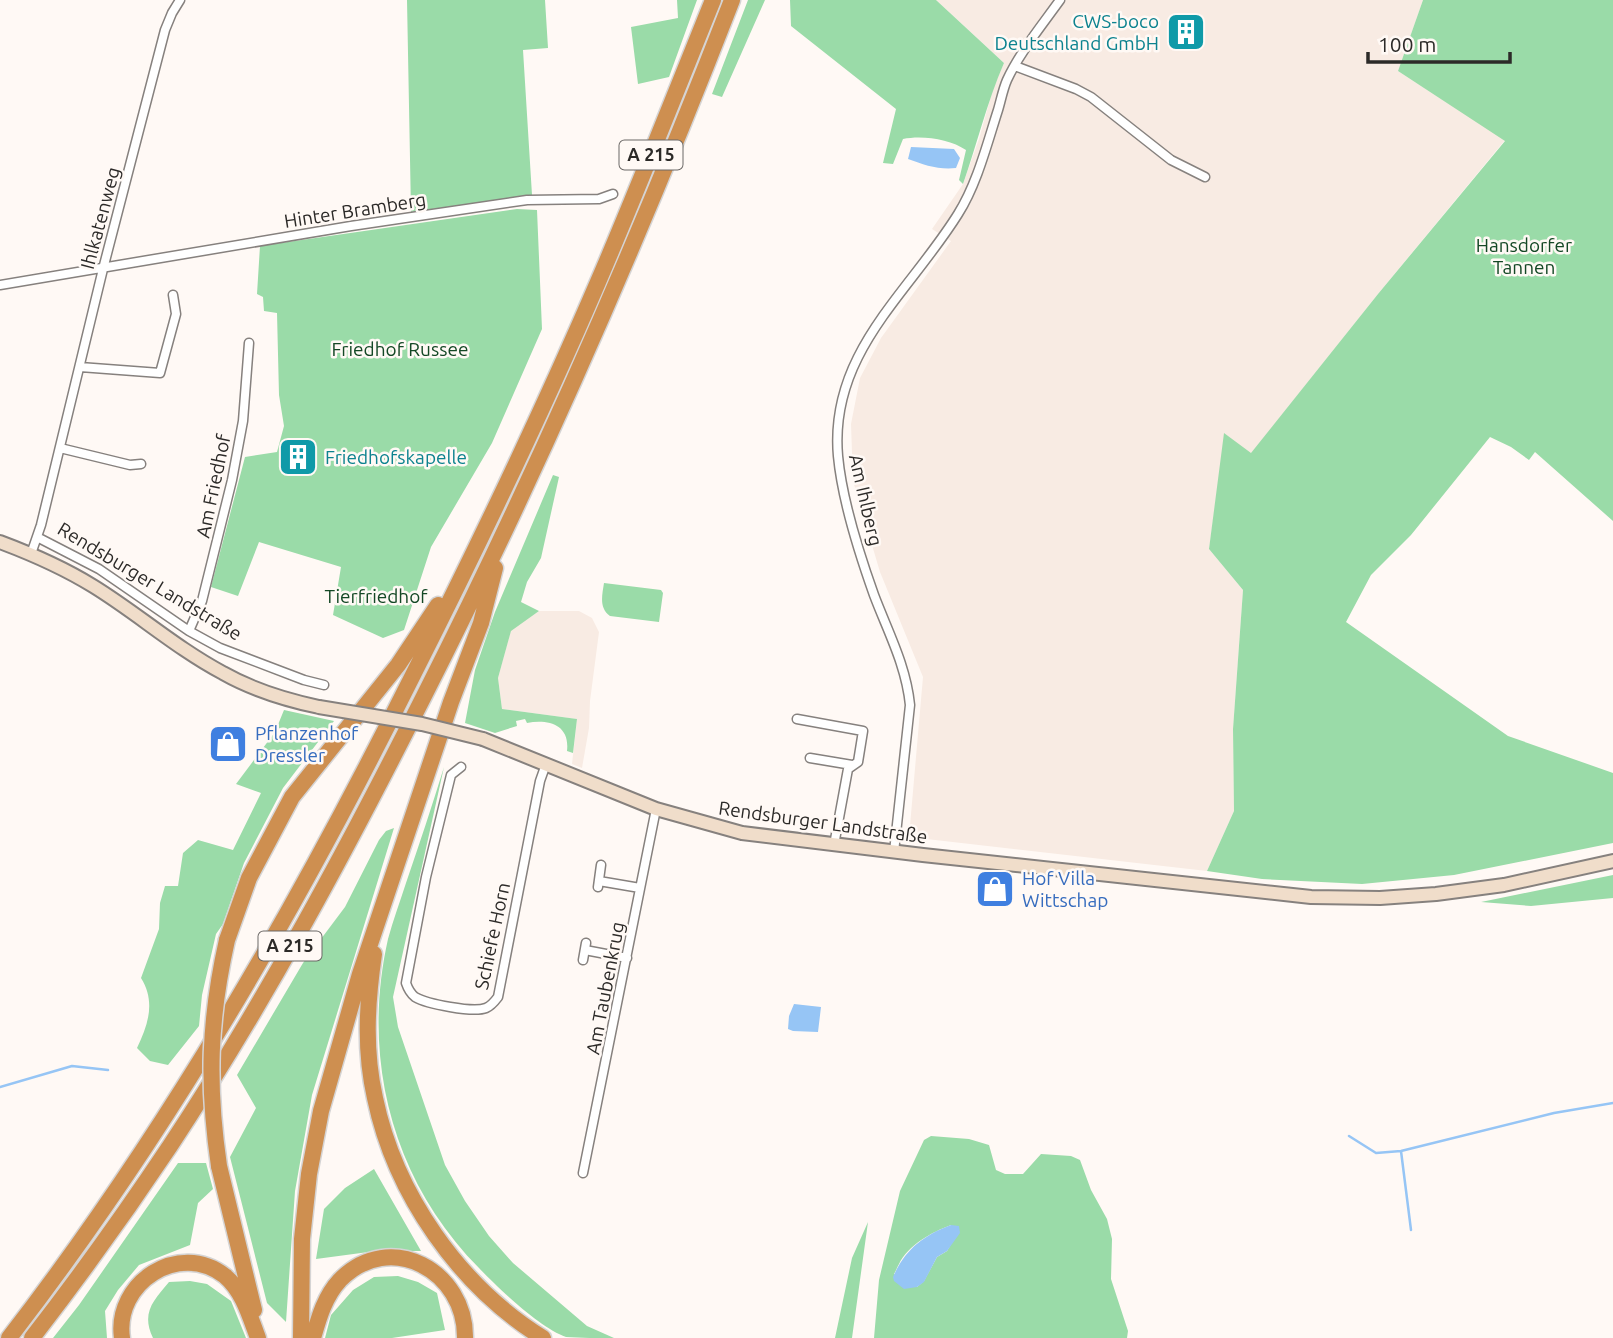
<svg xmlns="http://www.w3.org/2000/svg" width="1613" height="1338" font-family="Ubuntu,sans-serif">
<rect width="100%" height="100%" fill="#fff9f5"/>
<!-- built -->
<path fill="#f8ebe3" d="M936,0H1423L1398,71L1505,140L1378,294L1251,454L1225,434L1209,549L1243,590L1233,729L1234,811L1207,871L909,837L923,677L880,572L853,481L851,424L860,378L881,338L951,241L932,229L963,184L979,139L993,89L1004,63Z
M539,611H579L592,618L599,632L590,701L589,728L582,768L572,764L577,719L502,709L498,678L511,630Z"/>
<!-- green -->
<path fill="#9adba8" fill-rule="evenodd" d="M407,0H545L548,48L523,50L532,195L411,212Z
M677,0H697L669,77L638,84L631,27L678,18Z
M748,0H765L722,97L712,94Z
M790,0H936L1004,63C987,102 977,144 963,184L959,180L966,150C950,139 922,135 903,139L893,164L883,163L896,109L791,26Z
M1423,0H1613V521L1535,452L1529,460L1511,447L1490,437L1411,535L1371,575L1346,622L1508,736L1613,773V843L1454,875L1362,884L1262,879L1207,871L1234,811L1233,729L1243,590L1209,549L1224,433L1251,453L1378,294L1505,141L1398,71Z
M517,209L537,210L542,329L492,443L431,547L404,630L383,638L333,615L341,567L259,542L238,596L211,587L245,457L277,452L284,426L279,395L277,313L264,311L263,297L257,294L260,246Z
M553,475L559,477L541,558L527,582L521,602L539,611L511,631L498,678L502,709L577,719L573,753L567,751C570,725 549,719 527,723L525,719L516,721L517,726L495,733L465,723L475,670L495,612Z
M604,583L661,590L663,593L659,622L610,616C599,608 602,596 604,583Z
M284,710L334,721L283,788L244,863L223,924L216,934L202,995L199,1026L168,1065L150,1061L137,1048C148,1025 156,1002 141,978L159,929L160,903L165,886H178L183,853L198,840L233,850L261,793L236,784L275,732Z
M444,767L393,997L398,1027L445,1165L465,1201L489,1236L513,1263L587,1326L614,1338C600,1338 579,1338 566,1337C540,1328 498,1288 479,1268C392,1180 361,1058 388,939C393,920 400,902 406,883C419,845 432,806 444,767Z
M394,828L312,1095L295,1191L286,1322L267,1303L230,1157L256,1108L237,1075L303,963L345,907L379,840L386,831Z
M1613,875V898L1531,906L1481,902Z
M931,1136L969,1139L989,1145L996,1170L1005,1174H1023L1041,1154L1071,1156L1080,1160L1091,1190L1107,1219L1112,1239L1111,1279L1128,1331L1127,1338H874L879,1280L900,1191L924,1140ZM951,1225L953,1241L947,1251L937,1257L924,1281L917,1287L894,1274C896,1271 897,1267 899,1264C908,1245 932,1232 951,1225Z
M178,1163H206L213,1189L198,1203L190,1245L139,1265L118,1290L105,1311L107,1338H53L79,1305Z
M374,1169L421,1251H376L316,1259L324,1209L345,1188Z
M868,1222L852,1338H835L852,1258Z
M398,1276L418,1282L437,1293L445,1330L392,1338H325L331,1315L353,1290L374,1277Z
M190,1281L207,1284L231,1301L246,1338H153C141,1313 153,1301 169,1282Z"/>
<!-- water -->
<path fill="#96c5f5" d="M911,147L954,149L960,158L956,168C939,170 924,165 908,159Z
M794,1004L821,1007L818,1032L793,1031L788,1029L789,1016Z
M951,1225L959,1226L960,1233L947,1251L937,1257L924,1282L917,1287L904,1289L894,1281L893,1277C905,1250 922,1236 951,1225Z"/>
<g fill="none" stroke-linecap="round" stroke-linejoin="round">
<!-- stream -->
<path stroke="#96c5f5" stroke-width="2.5" d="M0,1087L72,1066L108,1070
M1349,1136L1376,1153L1401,1151L1554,1113L1613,1103
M1401,1151L1411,1230"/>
<!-- street casing -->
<g stroke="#86817e" stroke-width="11">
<path id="street" d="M1015,66L1076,89L1091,97L1171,160L1205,177
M0,285L351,226L527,200L599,199L613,194
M80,367L160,373L176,314L173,295
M60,448L130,465L141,464
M37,537L99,569L189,631L220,648L304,680L324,685
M31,554L41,525L103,269L165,30L172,13L180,0
M189,631L202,601L232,480L243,421L249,343
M797,719L863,731L858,762L848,769L834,845
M810,758L852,765
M461,767L451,775L426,877L406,983C408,989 410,993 415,997C427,1004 473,1013 486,1008C491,1006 495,1001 498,997L540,781L546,764
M894,852L910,705C906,665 888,632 874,595C859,553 842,499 838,456C829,353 909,293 958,214C977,184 987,144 998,110C1001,100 1003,89 1007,80C1020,52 1042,25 1060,0
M599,881L640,888
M598,887L601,865
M585,950L627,958
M583,960L586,943
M583,1173L656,809"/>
</g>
<!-- secondary casing -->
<g stroke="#86817e" stroke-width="16">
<path id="secondary" d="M0,542C32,554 64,568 93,586C137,613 176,648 223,673C253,690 286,700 319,707
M483,739L656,809L742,833L923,855L1311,897L1380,898L1436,894L1504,885L1613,861"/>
</g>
<!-- highway casing -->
<g stroke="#d5d4d4" stroke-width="19">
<path id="highway" d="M227,940L249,878L292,797L398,665L438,605
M374,954C367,1002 364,1050 375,1098C395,1194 459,1286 543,1338
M219,1166L254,1310
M9,1338C168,1132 297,908 413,675C478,546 541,415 598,282C638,189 675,94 713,0
M32,1338C80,1276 126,1212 170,1146C264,1004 347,849 424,696C539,469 640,237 732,0
M122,1338C114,1283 179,1240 225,1276C243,1291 250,1317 258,1338
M301,1338L302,1239L309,1174L321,1111L360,974L451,702L481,623L495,568
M313,1338C319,1317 325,1296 340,1280C390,1229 466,1271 465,1338"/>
</g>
<!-- street -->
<use href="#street" stroke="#fff" stroke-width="8"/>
<!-- secondary -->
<use href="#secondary" stroke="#f0ddca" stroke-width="12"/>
<!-- highway -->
<use href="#highway" stroke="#ce8f50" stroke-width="16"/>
<!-- secondary-bridge casing -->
<g stroke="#86817e" stroke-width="16" stroke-linecap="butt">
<path id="secondary-bridge" d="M319,707L422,724L483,739"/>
</g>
<!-- highway-bridge casing -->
<g stroke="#d5d4d4" stroke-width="19" stroke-linecap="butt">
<path id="highway-bridge" d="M219,1166C207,1084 209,1020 227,940"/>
</g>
<!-- secondary-bridge -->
<use href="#secondary-bridge" stroke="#f0ddca" stroke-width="12"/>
<!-- highway-bridge -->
<use href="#highway-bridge" stroke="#ce8f50" stroke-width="16"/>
</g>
<!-- icons -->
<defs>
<g id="building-square" transform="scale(2.0125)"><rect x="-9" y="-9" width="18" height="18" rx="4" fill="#0f9aa8" stroke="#fff9f5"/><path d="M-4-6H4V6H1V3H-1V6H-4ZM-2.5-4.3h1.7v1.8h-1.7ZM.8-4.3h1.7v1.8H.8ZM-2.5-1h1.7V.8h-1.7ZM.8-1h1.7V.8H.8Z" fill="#fff"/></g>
<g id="shop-square" transform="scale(2.0125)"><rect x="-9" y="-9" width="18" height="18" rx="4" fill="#3f7fe0" stroke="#fff9f5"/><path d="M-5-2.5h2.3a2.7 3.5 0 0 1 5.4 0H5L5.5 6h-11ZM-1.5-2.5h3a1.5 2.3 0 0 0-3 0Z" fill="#fff"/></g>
</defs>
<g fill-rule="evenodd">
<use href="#building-square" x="1186" y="32"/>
<use href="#building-square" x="298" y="457"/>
<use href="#shop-square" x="228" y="744"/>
<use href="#shop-square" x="995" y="889"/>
</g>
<g text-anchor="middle" stroke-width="5" stroke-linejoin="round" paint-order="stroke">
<!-- shield labels -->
<g fill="#fff9f5" stroke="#6b6866" stroke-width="2">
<rect x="619.5" y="140.5" width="63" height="29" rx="5"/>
<rect x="258.5" y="931.5" width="63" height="29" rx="5"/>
</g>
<g font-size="18" font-weight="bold" fill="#2c2a28">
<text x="651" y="161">A 215</text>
<text x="290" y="952">A 215</text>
</g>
<!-- culture labels -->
<g font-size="19" fill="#0d838f" stroke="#fff9f5" text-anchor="end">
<text x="1159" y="28">CWS-boco<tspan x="1159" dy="22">Deutschland GmbH</tspan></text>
<text x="325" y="464" text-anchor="start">Friedhofskapelle</text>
</g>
<!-- street labels -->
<g font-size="19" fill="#2c2a28" stroke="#fff9f5">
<text transform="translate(355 210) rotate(-9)" y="7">Hinter Bramberg</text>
<text transform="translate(100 218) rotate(-75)" y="7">Ihlkatenweg</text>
<text transform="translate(213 486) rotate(-78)" y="7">Am Friedhof</text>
<text transform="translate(866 500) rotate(77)" y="7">Am Ihlberg</text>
<text transform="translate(150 581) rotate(31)" y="7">Rendsburger Landstraße</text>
<text transform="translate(823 822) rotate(8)" y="7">Rendsburger Landstraße</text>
<text transform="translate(492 936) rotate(-78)" y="7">Schiefe Horn</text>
<text transform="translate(605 988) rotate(-79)" y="7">Am Taubenkrug</text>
</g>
<!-- park labels -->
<g font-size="19" fill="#144825" stroke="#fff9f5">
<text x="1524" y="252">Hansdorfer<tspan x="1524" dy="22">Tannen</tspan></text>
<text x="400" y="356">Friedhof Russee</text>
<text x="376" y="603">Tierfriedhof</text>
</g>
<!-- shop labels -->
<g font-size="19" fill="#366cbe" stroke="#fff9f5" text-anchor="start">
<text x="255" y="740">Pflanzenhof<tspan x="255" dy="22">Dressler</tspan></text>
<text x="1022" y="885">Hof Villa<tspan x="1022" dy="22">Wittschap</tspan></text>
</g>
</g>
<!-- scale -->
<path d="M1368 52v10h142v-10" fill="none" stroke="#2c2a28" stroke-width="3.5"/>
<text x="1378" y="52" font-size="21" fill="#2c2a28" stroke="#fff9f5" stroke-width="5" paint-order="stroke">100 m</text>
</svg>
